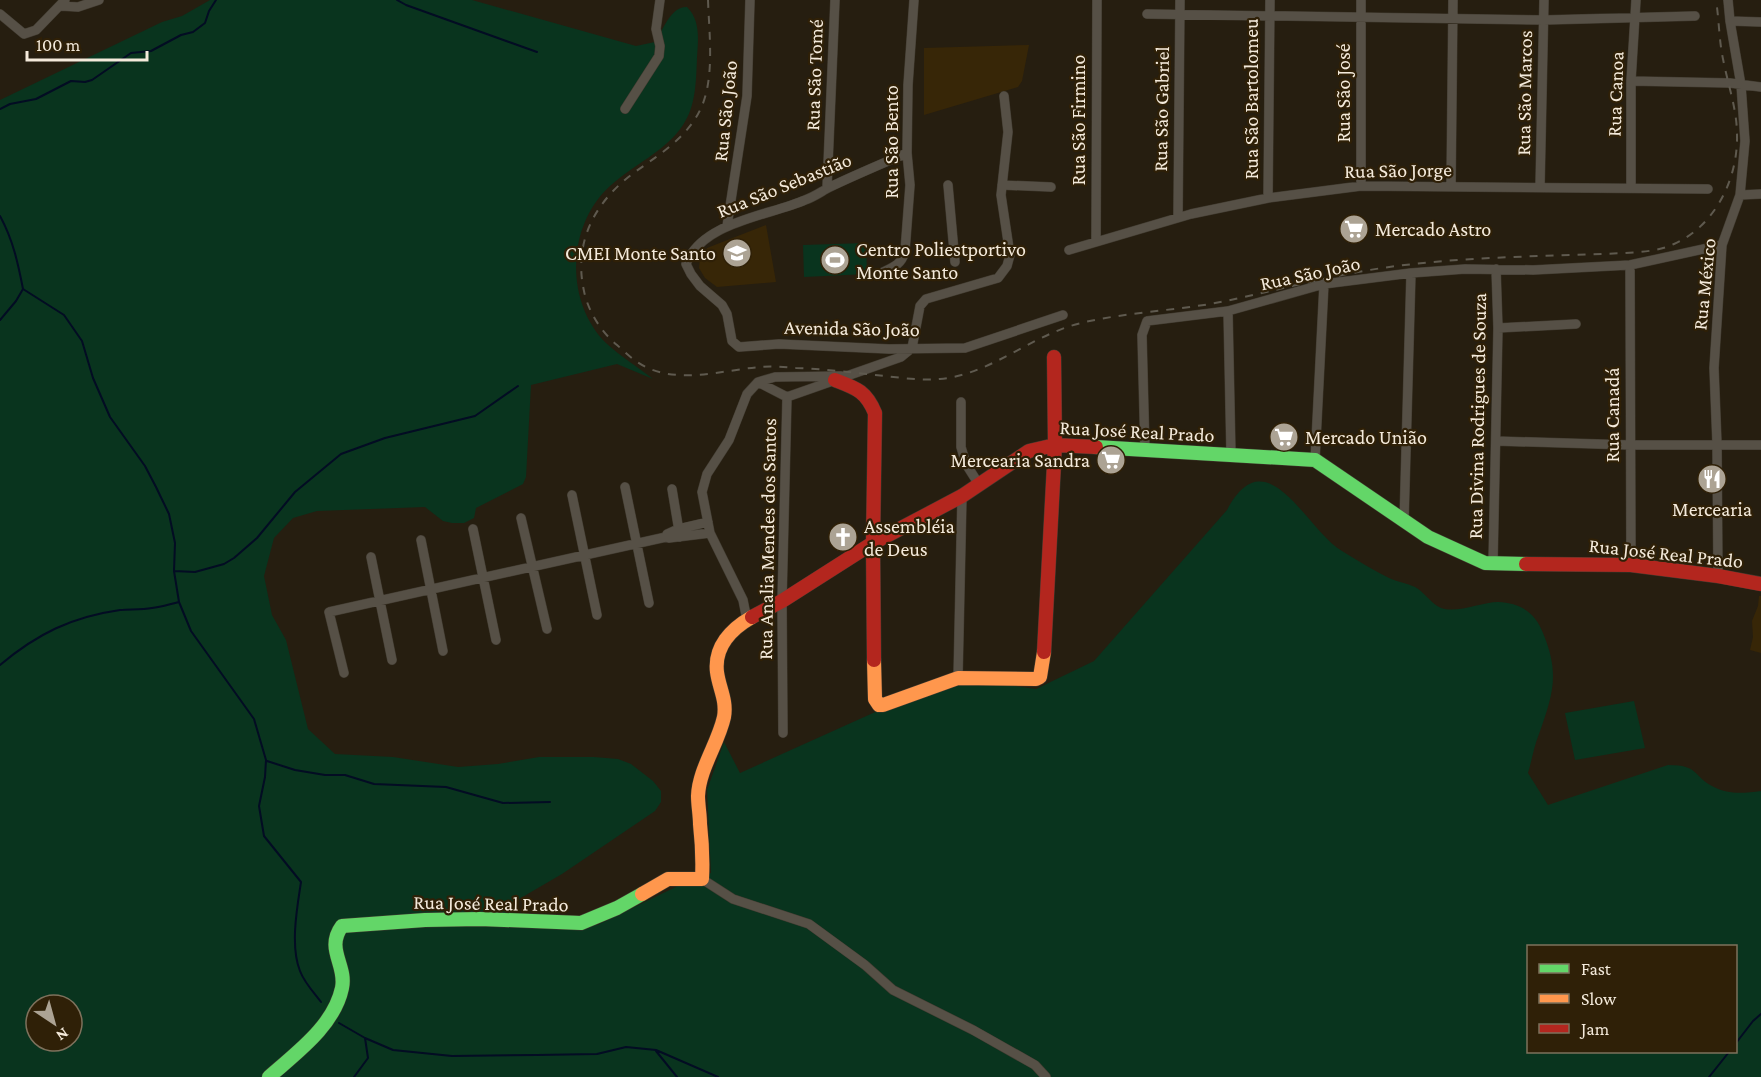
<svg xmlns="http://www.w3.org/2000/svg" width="1761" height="1077" font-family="'Crimson Pro',serif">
<rect width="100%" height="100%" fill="#261e10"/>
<!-- built -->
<path fill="#372607" d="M1029,45L1022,81L1018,87L924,115V48Z
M766,225L776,282L717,287L705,278L699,268L700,258L707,248Z
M1759,596H1761V653L1750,650L1753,637L1752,621L1758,606Z"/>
<!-- green -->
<path fill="#09341e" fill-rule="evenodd" d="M210,0H472L636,46L655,42C663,30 671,6 687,7C701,21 698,40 697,58C696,81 696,106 683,125C666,151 633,165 610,186C567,225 564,301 606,343C620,356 638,367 653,379L617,364L531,385L526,477L523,484L476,508L474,518L464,523H452L443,521L425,507L317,511L293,518L274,538L264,576L272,615L286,640L308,729L335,754L393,757L458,767L498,764L539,757H594L618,759L631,764L653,781L661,791V802L655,811L562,874L519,899L515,925H597L682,884L711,873L707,790L724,742L740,773L933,686L993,680L1015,686L1036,689L1094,661L1227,510C1267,435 1306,530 1342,551C1357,560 1373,570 1389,578C1397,582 1407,583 1415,587C1424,592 1430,602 1439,607C1454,615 1481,602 1498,602C1520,603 1535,612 1543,633C1560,674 1553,694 1539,734C1534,746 1532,760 1528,773L1548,805L1668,765C1700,765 1692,776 1714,787C1729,795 1745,793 1761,791V1077H0V100L162,22L182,16ZM1528,946H1736V1052H1528ZM36,1005H72V1041H36Z
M866,243L867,274L804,277L803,245Z
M1634,701L1645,748L1575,760L1565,713Z"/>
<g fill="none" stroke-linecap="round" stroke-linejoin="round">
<!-- stream -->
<path stroke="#030c23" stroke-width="2" d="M397,0L406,5L537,52
M0,109L10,104L36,99L71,81L85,82L92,80L131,53L151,51L181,35L193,32L205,23L209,11L216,0
M0,216C13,240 18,263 23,289L64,315L82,341L93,378L110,417L145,466L156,487L169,514L175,543L174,571L179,602L191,631L254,719L266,760L265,777L259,806L264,836L301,882C297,908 290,946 300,971C304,982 314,993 321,1002
M0,320L16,301L23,289
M174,571L195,572L224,564L234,558L257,538L295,492L341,454L385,438L475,416L518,386
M0,665C37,634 71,617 120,610C130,609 141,610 152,608C161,607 170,604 179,602
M267,761L295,770L325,775H345L374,784L446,787L503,803L550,802
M339,1023L365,1038L393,1050L452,1056L537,1055L597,1054L626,1047L656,1050L718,1077
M1736,1043L1753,1021L1761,1014
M656,1051L677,1077
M354,1077L368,1058L365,1038
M1709,1077L1729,1052"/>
<!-- street casing -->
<g stroke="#413b30" stroke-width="10">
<path id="street" d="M1361,0V186
M61,6L78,7L99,0
M0,14L24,34L36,30L65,0
M1147,14L1544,20L1695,16
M1730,21L1761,22
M1631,81L1730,83L1761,87
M625,109L659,56L660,46L656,29L660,0
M907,153C881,164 855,175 830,187C822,191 814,197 805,200C768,216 702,222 686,264L691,274L700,286L722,305L727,314L732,341L739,347L779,344L889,349L965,348L1063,315
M948,185L955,262
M1002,185L1051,187
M1451,187L1453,0
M1540,187L1544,0
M827,188L835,0
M1631,188V81L1636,0
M1740,195L1761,194
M1268,198L1270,0
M1178,217L1180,0
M727,226L747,96L750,0
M1096,241L1097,0
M1069,250L1191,214L1268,198L1361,186L1708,189
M1630,265L1631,565
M883,272C894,267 902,264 905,251L910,185L907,153L908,85L914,0
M1228,311L1231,455
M1498,328L1576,324
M758,382L787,397
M961,402V447L966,464L978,483
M1496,441L1630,445H1761
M1145,451L1142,335L1147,321L1228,311L1324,284L1411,273L1465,269L1533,270L1630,265L1722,245
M1315,460L1324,284
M625,487L649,603
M672,489L680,537
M572,495L597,615
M521,518L547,629
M1404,522L1411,273
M473,529L496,640
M666,537L667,534L678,529L708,522
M421,540L443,651
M371,557L392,660
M1493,563L1498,328L1496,269
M1718,576L1717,444L1714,368L1722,245L1740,195L1745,141L1741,85L1730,21L1728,0
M747,620L743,600L710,533L702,492L707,474L729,440L747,394L758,382L775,377L841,376
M344,673L329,612L666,537L669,538L710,533
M958,678L962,496
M783,733L782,601L787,397L901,357L912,348L920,306L926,299L998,278L1007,266L1010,255L1001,195L1008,132L1004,96
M702,879L733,899L809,924L865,965L893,990L973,1030L1035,1065L1046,1077"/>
</g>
<!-- fast casing -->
<g stroke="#413b30" stroke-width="15">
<path id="fast" d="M1096,447L1315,460L1428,537L1485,563L1526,564
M269,1077C296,1053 334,1026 342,988C347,965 325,949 342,926L425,920L480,919L581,923L617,908L642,894"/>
</g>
<!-- slow casing -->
<g stroke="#413b30" stroke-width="15">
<path id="slow" d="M874,660L875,699L879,705H883L958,678L1036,679L1040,677L1044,652
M642,894L668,879H702C703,860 702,842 700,824C700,815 698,805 698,796C699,769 718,744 724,717C727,700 719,688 717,672C714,647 731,629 752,617"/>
</g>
<!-- jam casing -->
<g stroke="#413b30" stroke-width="15">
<path id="jam" d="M835,380C856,388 866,391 875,413L873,543L874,660
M1526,564L1631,565L1718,576L1761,584
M752,617L782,601L873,543L962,496L1029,451L1055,445L1096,447
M1044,652L1055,445L1054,357"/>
</g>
<!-- street -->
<use href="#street" stroke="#565046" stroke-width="9"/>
<!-- fast -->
<use href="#fast" stroke="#63d668" stroke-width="14"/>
<!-- slow -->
<use href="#slow" stroke="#ff974d" stroke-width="14"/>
<!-- jam -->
<use href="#jam" stroke="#b3261e" stroke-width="14"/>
<!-- rail -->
<path stroke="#5f5a4f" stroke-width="2" stroke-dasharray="8 8" stroke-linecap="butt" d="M708,0C709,32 715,78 701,108C688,137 660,154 635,172C595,201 573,242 584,291C588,311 601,332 617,345C626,353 635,362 646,367C680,384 724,370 760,367C772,366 784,367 796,368C823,369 849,372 875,375C896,377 919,381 940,379C992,374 1031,335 1081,323C1123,313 1167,311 1210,304C1259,295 1308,281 1358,272C1446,256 1536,257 1625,253C1642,252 1659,251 1674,244C1715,226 1738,179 1737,135C1737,109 1728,85 1723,59C1719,40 1719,19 1716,0"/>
</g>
<!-- icons -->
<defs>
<g id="supermarket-disc" transform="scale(1.5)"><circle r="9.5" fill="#aca394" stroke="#2f2007"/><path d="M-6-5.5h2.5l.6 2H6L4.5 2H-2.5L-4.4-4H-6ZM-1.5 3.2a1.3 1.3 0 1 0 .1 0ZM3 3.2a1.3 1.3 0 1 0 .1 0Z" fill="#fff"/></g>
<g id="school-disc" transform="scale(1.5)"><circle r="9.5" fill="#aca394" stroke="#2f2007"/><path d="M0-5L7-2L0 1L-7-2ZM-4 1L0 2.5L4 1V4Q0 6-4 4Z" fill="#fff"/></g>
<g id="stadium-disc" transform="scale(1.5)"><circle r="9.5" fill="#aca394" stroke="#2f2007"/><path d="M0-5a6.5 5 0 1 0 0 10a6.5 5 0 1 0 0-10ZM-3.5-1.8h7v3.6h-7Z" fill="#fff"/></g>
<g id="restaurant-disc" transform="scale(1.5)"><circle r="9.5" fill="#aca394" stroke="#2f2007"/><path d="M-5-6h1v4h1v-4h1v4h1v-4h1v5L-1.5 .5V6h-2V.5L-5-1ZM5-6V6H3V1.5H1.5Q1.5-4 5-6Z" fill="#fff"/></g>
<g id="church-disc" transform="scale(1.5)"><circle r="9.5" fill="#aca394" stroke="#2f2007"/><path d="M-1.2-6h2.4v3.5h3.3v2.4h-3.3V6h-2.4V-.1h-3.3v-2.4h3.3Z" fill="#fff"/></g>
</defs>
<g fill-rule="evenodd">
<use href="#supermarket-disc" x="1354" y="229"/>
<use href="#school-disc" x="737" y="253"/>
<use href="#stadium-disc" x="835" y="260"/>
<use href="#supermarket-disc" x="1284" y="437"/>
<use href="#supermarket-disc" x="1111" y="460"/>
<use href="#restaurant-disc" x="1712" y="479"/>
<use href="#church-disc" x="843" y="537"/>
</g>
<g text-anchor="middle" stroke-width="4.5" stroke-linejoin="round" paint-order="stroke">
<!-- street labels -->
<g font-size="20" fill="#f4eadb" stroke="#2f2007">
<text transform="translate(814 75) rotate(-88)" y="7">Rua São Tomé</text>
<text transform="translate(1343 93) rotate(-90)" y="7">Rua São José</text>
<text transform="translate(1524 93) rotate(-89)" y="7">Rua São Marcos</text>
<text transform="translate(1615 94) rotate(-88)" y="7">Rua Canoa</text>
<text transform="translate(1251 99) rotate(-90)" y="7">Rua São Bartolomeu</text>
<text transform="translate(1161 109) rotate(-89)" y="7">Rua São Gabriel</text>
<text transform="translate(725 111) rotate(-84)" y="7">Rua São João</text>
<text transform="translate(1078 120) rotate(-90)" y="7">Rua São Firmino</text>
<text transform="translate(891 142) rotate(-90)" y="7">Rua São Bento</text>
<text transform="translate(1398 170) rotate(-1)" y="7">Rua São Jorge</text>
<text transform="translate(784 185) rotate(-22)" y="7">Rua São Sebastião</text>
<text transform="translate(1310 273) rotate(-12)" y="7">Rua São João</text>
<text transform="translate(1704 284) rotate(-84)" y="7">Rua México</text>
<text transform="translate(852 328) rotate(1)" y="7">Avenida São João</text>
<text transform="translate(1612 415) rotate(-90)" y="7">Rua Canadá</text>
<text transform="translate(1477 416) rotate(-89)" y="7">Rua Divina Rodrigues de Souza</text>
<text transform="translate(1137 431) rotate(3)" y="7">Rua José Real Prado</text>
<text transform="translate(767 539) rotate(-89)" y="7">Rua Analia Mendes dos Santos</text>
<text transform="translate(1666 553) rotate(6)" y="7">Rua José Real Prado</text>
<text transform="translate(491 903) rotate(1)" y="7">Rua José Real Prado</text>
</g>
<!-- poi labels -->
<g font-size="20" fill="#f4eadb" stroke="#2f2007" text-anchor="start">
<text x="1375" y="236">Mercado Astro</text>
<text x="856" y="256">Centro Poliestportivo<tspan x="856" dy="23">Monte Santo</tspan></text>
<text x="716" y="260" text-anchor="end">CMEI Monte Santo</text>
<text x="1305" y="444">Mercado União</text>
<text x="1090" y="467" text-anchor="end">Mercearia Sandra</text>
<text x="1712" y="516" text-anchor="middle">Mercearia</text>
<text x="864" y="533">Assembléia<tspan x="864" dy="23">de Deus</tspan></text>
</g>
</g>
<!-- legend -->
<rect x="1527" y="945" width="210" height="108" fill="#2f2007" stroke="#7e715c" stroke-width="1.5"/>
<rect x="1539" y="964" width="30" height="9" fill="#63d668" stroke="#7e715c" stroke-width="1.5"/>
<text x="1581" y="975" font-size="18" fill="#f4eadb">Fast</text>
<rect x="1539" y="994" width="30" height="9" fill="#ff974d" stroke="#7e715c" stroke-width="1.5"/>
<text x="1581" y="1005" font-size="18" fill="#f4eadb">Slow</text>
<rect x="1539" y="1024" width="30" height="9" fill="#b3261e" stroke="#7e715c" stroke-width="1.5"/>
<text x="1581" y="1035" font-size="18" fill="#f4eadb">Jam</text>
<!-- north arrow -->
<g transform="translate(54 1023) rotate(144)"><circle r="28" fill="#2f2007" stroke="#7e715c" stroke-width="1.5"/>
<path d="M0-4.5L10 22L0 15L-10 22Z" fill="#aca394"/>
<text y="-9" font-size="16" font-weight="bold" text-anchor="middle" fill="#f4eadb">N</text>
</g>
<!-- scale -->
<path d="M27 51v9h120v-9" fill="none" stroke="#f4eadb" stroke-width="3"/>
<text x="36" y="51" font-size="18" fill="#f4eadb" stroke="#2f2007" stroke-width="4.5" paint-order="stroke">100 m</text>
</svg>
